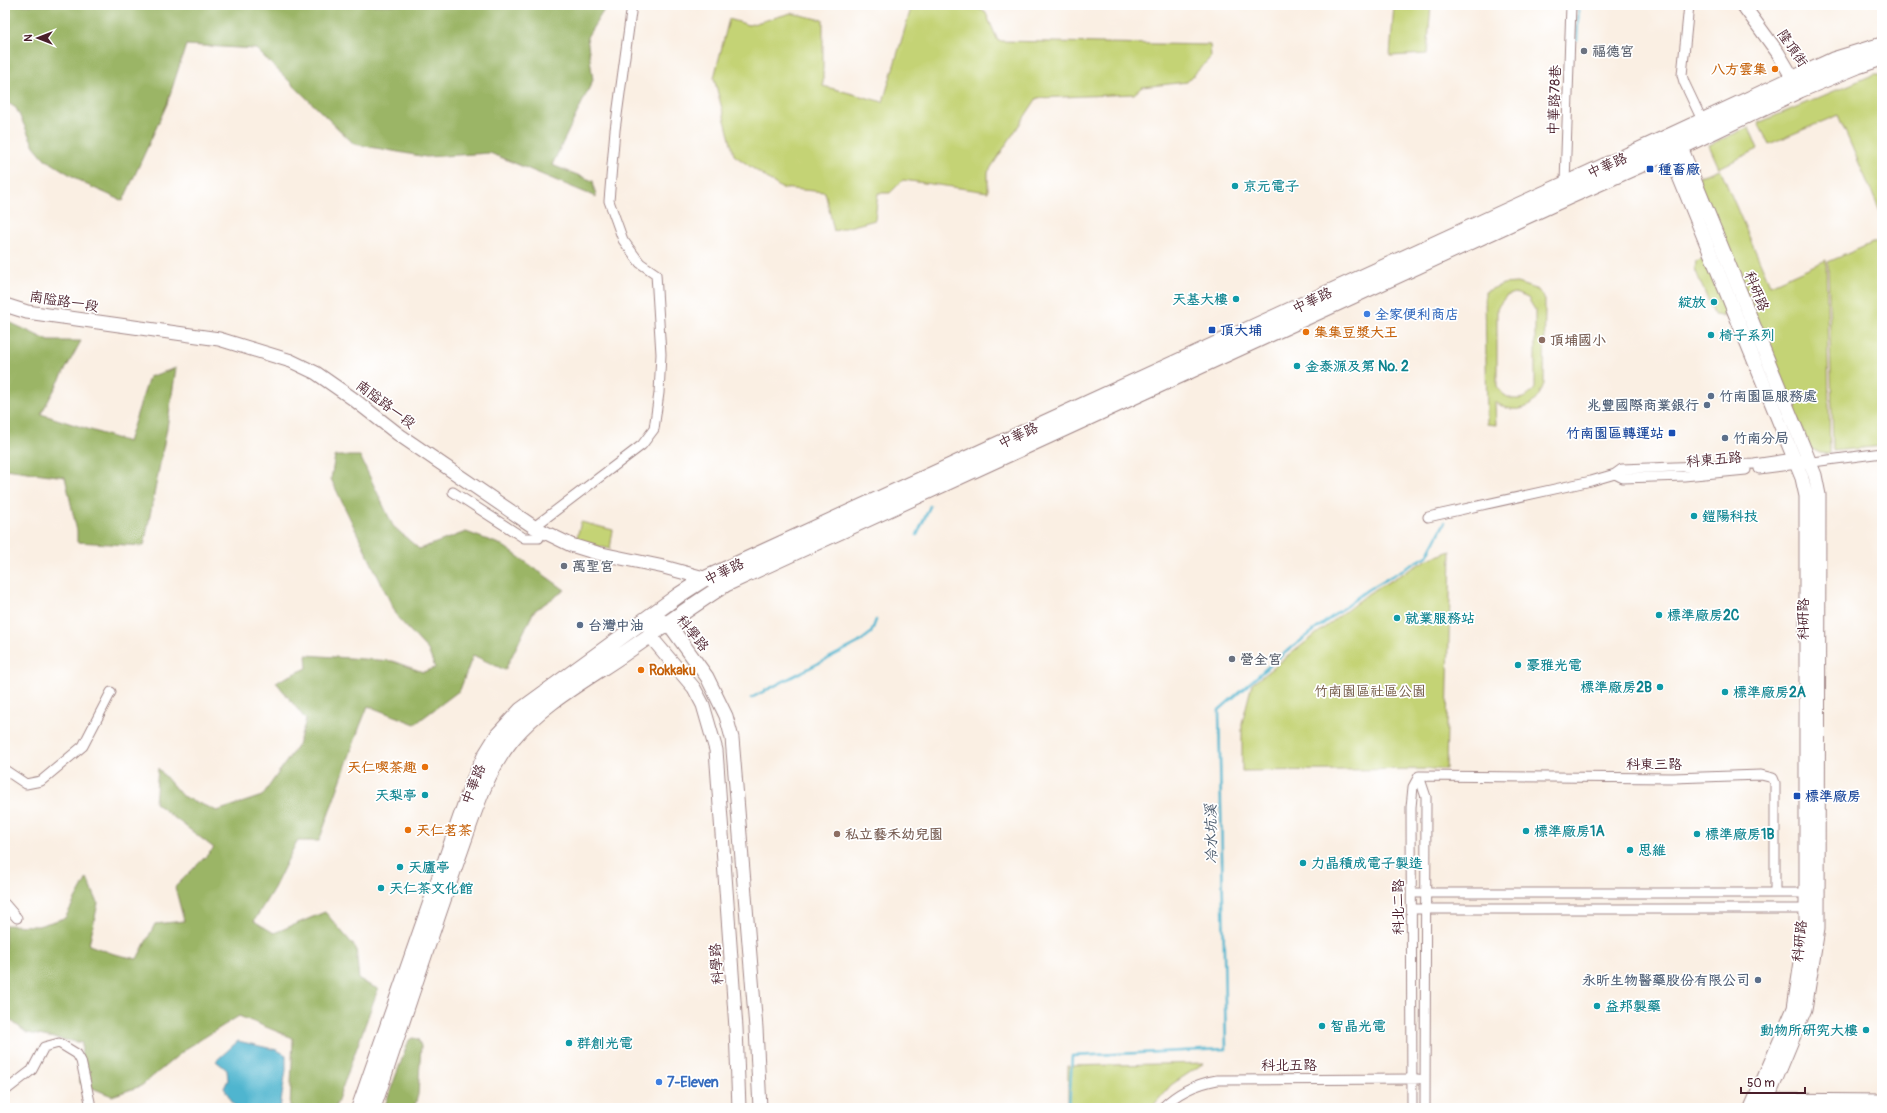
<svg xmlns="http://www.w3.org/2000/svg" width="1887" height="1113" font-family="Pangolin,'LXGW WenKai TC',sans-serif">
<rect width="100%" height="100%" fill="#fff"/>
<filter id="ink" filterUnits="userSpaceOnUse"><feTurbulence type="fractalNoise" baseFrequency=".025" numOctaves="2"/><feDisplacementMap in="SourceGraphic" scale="8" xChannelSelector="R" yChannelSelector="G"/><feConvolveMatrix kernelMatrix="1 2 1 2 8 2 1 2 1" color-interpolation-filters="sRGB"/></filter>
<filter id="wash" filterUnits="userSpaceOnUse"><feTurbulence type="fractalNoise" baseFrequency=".012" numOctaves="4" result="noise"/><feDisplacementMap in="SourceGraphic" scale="16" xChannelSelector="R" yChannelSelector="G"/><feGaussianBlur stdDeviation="0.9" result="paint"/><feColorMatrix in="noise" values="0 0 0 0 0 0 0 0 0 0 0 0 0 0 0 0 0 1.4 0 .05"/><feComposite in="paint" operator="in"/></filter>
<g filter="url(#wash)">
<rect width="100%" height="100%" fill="#faefe3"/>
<!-- green -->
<path fill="#c4d375" stroke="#877950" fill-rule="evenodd" d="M912,5H965L985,11L998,41L1210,45L1211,57L1187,82L1142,87L1134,94L1037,98L988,172V192L903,180L890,193H878L875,220L834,231L825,192L781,188L734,155L714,78L729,19L749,25L791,13L823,20V86L883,102Z
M1394,5H1431L1427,54L1390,56Z
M1875,74H1882V216L1838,115L1769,144L1758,123Z
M1749,127L1758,149L1719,168L1709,145Z
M1720,169L1770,285L1826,260L1830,454L1820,453L1810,448L1697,177Z
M1882,239V446L1833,451L1828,262Z
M1701,259L1706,260L1727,310L1723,316L1714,315L1695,269L1696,261Z
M1517,283L1538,290L1545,300L1544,383C1537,408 1517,417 1495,402L1496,425L1487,424L1485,292L1503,284ZM1515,293L1528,298L1535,310V388C1525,404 1505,402 1497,386V308L1506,296Z
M581,522L613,530L610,549L576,541Z
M1451,551L1446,769L1242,771V723L1252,684L1369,593L1428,559Z
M1204,1063L1171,1085L1151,1108H1068V1066Z"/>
<!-- forest -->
<path fill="#9bb566" stroke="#726a48" d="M5,5H607L587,37L593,80L552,165L593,181L596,197L490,153L426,157L354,144L256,49L186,45L167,104L123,201L85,184L45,159L34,146L16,108L5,101Z
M5,320L49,341H81L41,414L128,442L149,377L176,368L167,428L144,546L77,542V531L65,477L5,469Z
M335,456H360L393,526L419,549L466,532L502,545L565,590L534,611L505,670L473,655L460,690L415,724L368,706L360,726L319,841H297L274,888L254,921L274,933L325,912L356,948L359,980L378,989L335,1108H290L293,1038L239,1016L187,1048L141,1086L112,1096L80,1083L82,1043L27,1033L5,1016V925L38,926L65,918L87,878L98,903L89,945L114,954L137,959L155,924L184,921L175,887L214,848L155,803L158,768L182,796L217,811L262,796L298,745L306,720L276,682L307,668L306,655L392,661L423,672L435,668L428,650L398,618L331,479Z
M413,1038L418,1039L421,1046L418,1095L414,1108H384L409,1040Z"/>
<!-- water -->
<path fill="#50b5cf" stroke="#4d6a7d" d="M238,1041L277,1050L286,1055V1070L280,1108H236L224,1088L228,1080L227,1070L216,1061Z"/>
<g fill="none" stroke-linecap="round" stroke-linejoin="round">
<!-- stream -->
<path stroke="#50b5cf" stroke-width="2.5" d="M1577,40L1579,5
M917,535L930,506
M751,698L858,643L871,633L876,620
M1069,1108L1072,1056L1226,1049L1219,710L1277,659L1367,590L1427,556L1445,522"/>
</g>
</g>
<g filter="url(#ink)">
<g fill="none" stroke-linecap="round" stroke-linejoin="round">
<!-- street casing -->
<g stroke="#a28787" stroke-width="11">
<path id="street" d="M1689,5L1682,75L1684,82L1702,120
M1567,187L1565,183L1571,5
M1759,469L1882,453
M1615,474L1623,478L1684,476L1746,470
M453,492L524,538H539L542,531
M1428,517L1591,481L1615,474L1622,469L1754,464L1794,458L1799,460
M534,527L642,445L654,429L659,393L661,354L656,274L640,263L623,240L609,201L615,130L632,5
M5,770L26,784L41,781L83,746L111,692
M1419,776L1673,778L1761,775L1773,778L1775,783V893
M1419,776L1426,797L1425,1108
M1412,893H1810
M5,904L17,918
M1412,909H1810
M5,1091L32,1070L44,1047L59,1043L77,1054L81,1061L90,1102
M1162,1108C1178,1092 1195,1084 1217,1080L1418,1079
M1412,1108L1411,807L1413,787L1419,776"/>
</g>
<!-- secondary casing -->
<g stroke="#a28787" stroke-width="15">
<path id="secondary" d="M1743,5L1778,53L1798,87
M1681,147L1815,475L1819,495L1818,929L1805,1009L1764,1108
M1669,152L1802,478L1806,496V929L1794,1008L1751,1108
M5,305L27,312L219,339L291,361L316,373L352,398L398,434L534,527L571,545L597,553L664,567L711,580
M1760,1100L1882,1101
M739,1108L736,1028L716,750L703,705L694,688L650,636V617L668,623L707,677L726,716L732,738L756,1028L760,1108"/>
</g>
<!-- primary casing -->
<g stroke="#a28787" stroke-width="17">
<path id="primary" d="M359,1108L473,782L485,756L498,735L521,710L679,595L704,579L1663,139L1833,60L1882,45
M373,1108C401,1025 428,942 457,860C472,819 484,773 512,739C541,704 585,680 622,655C657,631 691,606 726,584L1566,198L1681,147L1800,90L1858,66L1882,58"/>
</g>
<!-- street -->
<use href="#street" stroke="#fff" stroke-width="9"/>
<!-- secondary -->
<use href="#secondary" stroke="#fff" stroke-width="13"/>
<!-- primary -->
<use href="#primary" stroke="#fff" stroke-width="15"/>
</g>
</g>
<!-- markers -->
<g fill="#6b7280" stroke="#fff" stroke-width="1.5">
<circle cx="1584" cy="51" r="4"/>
<circle cx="564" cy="566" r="4"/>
<circle cx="1232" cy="659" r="4"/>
</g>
<g fill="#e8710a" stroke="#fff" stroke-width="1.5">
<circle cx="1775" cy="69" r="4"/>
<circle cx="1306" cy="332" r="4"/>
<circle cx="641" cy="670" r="4"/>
<circle cx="425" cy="767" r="4"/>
<circle cx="408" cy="830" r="4"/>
</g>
<g fill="#1a4fb4" stroke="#fff" stroke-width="1.5">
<rect x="1646" y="165" width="8" height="8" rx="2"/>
<rect x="1208" y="326" width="8" height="8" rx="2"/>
<rect x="1668" y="429" width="8" height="8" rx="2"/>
<rect x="1793" y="792" width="8" height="8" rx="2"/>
</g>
<g fill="#0f9aa8" stroke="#fff" stroke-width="1.5">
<circle cx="1235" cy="186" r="4"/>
<circle cx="1236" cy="299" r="4"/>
<circle cx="1714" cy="302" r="4"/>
<circle cx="1711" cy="335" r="4"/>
<circle cx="1297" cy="366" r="4"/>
<circle cx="1694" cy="516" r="4"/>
<circle cx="1659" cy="615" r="4"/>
<circle cx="1397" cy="618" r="4"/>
<circle cx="1518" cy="665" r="4"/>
<circle cx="1660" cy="687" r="4"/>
<circle cx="1725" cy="692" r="4"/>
<circle cx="425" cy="795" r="4"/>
<circle cx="1526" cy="831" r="4"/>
<circle cx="1697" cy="834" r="4"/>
<circle cx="1630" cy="850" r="4"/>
<circle cx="1303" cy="863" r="4"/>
<circle cx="400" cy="867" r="4"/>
<circle cx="381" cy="888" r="4"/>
<circle cx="1597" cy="1006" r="4"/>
<circle cx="1322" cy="1026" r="4"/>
<circle cx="1866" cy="1030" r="4"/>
<circle cx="569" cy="1043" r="4"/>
</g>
<g fill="#3f7fe0" stroke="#fff" stroke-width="1.5">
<circle cx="1367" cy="314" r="4"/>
<circle cx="659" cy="1082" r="4"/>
</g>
<g fill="#8d6e63" stroke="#fff" stroke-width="1.5">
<circle cx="1542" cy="340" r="4"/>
<circle cx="837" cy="834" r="4"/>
</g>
<g fill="#5c6f8a" stroke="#fff" stroke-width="1.5">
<circle cx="1711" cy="396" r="4"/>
<circle cx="1707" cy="405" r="4"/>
<circle cx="1725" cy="438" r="4"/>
<circle cx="580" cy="625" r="4"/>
<circle cx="1758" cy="980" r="4"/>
</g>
<g text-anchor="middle" stroke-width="3.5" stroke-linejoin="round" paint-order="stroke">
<!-- street labels -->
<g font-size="14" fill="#4a1f2b" stroke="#fff">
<text transform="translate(1793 48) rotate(56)" y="5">隆頂街</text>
<text transform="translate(1554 100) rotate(-88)" y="5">中華路78巷</text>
<text transform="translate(1607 165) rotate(-24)" y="5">中華路</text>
<text transform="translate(1757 291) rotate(68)" y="5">科研路</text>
<text transform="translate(1312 300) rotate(-25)" y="5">中華路</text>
<text transform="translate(64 301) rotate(9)" y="5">南隘路一段</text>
<text transform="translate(386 404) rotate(37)" y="5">南隘路一段</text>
<text transform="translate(1018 435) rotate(-25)" y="5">中華路</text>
<text transform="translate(1714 459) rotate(-5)" y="5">科東五路</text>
<text transform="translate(724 571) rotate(-26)" y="5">中華路</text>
<text transform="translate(1803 619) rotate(-90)" y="5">科研路</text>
<text transform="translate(693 633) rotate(51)" y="5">科學路</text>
<text x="1654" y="769">科東三路</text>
<text transform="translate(473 784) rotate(-68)" y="5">中華路</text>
<text transform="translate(1398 907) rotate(-90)" y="5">科北二路</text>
<text transform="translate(1799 941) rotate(-84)" y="5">科研路</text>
<text transform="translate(716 964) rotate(-94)" y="5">科學路</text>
<text x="1289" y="1070">科北五路</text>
</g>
<!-- worship labels -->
<g font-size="14" font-weight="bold" fill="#5b616d" stroke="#fff" text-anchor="start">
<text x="1592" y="56">福德宮</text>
<text x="572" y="571">萬聖宮</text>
<text x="1240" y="664">營全宮</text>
</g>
<!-- food labels -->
<g font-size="14" font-weight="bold" fill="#c56008" stroke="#fff" text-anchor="start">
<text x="1767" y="74" text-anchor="end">八方雲集</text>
<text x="1314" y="337">集集豆漿大王</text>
<text x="649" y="675">Rokkaku</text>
<text x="417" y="772" text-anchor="end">天仁喫茶趣</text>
<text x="416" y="835">天仁茗茶</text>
</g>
<!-- transit labels -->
<g font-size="14" font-weight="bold" fill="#164399" stroke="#fff" text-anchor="start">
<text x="1658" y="174">種畜廠</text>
<text x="1220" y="335">頂大埔</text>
<text x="1664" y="438" text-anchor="end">竹南園區轉運站</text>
<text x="1805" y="801">標準廠房</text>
</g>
<!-- culture labels -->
<g font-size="14" font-weight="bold" fill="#0d838f" stroke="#fff" text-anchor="start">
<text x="1243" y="191">京元電子</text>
<text x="1228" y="304" text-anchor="end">天基大樓</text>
<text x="1706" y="307" text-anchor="end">綻放</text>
<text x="1719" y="340">椅子系列</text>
<text x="1305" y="371">金泰源及第 No. 2</text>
<text x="1702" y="521">鎧陽科技</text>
<text x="1667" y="620">標準廠房2C</text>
<text x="1405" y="623">就業服務站</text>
<text x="1526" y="670">豪雅光電</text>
<text x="1652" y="692" text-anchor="end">標準廠房2B</text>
<text x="1733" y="697">標準廠房2A</text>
<text x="417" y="800" text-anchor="end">天梨亭</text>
<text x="1534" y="836">標準廠房1A</text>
<text x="1705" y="839">標準廠房1B</text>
<text x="1638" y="855">思維</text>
<text x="1311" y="868">力晶積成電子製造</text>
<text x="408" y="872">天廬亭</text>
<text x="389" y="893">天仁茶文化館</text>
<text x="1605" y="1011">益邦製藥</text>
<text x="1330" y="1031">智晶光電</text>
<text x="1858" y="1035" text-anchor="end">動物所研究大樓</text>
<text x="577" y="1048">群創光電</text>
</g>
<!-- shop labels -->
<g font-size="14" font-weight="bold" fill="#366cbe" stroke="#fff" text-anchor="start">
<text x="1375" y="319">全家便利商店</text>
<text x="667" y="1087">7-Eleven</text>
</g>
<!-- education labels -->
<g font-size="14" font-weight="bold" fill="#785e54" stroke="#fff" text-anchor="start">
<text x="1550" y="345">頂埔國小</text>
<text x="845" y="839">私立藝禾幼兒園</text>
</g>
<!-- service labels -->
<g font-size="14" font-weight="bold" fill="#4e5e75" stroke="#fff" text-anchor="start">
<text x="1719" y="401">竹南園區服務處</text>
<text x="1699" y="410" text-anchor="end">兆豐國際商業銀行</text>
<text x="1733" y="443">竹南分局</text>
<text x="588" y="630">台灣中油</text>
<text x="1750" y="985" text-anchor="end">永昕生物醫藥股份有限公司</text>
</g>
<!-- park labels -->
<g font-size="14" fill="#6f5541" stroke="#fff">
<text x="1370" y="696">竹南園區社區公園</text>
</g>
<!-- water labels -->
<g font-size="15" font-style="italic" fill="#4c5b6d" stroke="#fff">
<text transform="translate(1211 834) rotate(-91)" y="5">冷水坑溪</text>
</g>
</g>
<!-- margin -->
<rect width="1887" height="1113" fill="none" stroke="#fff" stroke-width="20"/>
<!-- north arrow -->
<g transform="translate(38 38) rotate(270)" stroke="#ffffff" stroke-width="3" paint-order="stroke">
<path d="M0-3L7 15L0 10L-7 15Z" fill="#4a1f2b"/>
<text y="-6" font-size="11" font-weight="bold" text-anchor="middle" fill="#4a1f2b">N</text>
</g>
<!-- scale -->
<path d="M1741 1087v6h64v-6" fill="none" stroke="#4a1f2b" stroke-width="2"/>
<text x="1747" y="1087" font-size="12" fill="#4a1f2b" stroke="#ffffff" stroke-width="3" paint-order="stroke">50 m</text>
</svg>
